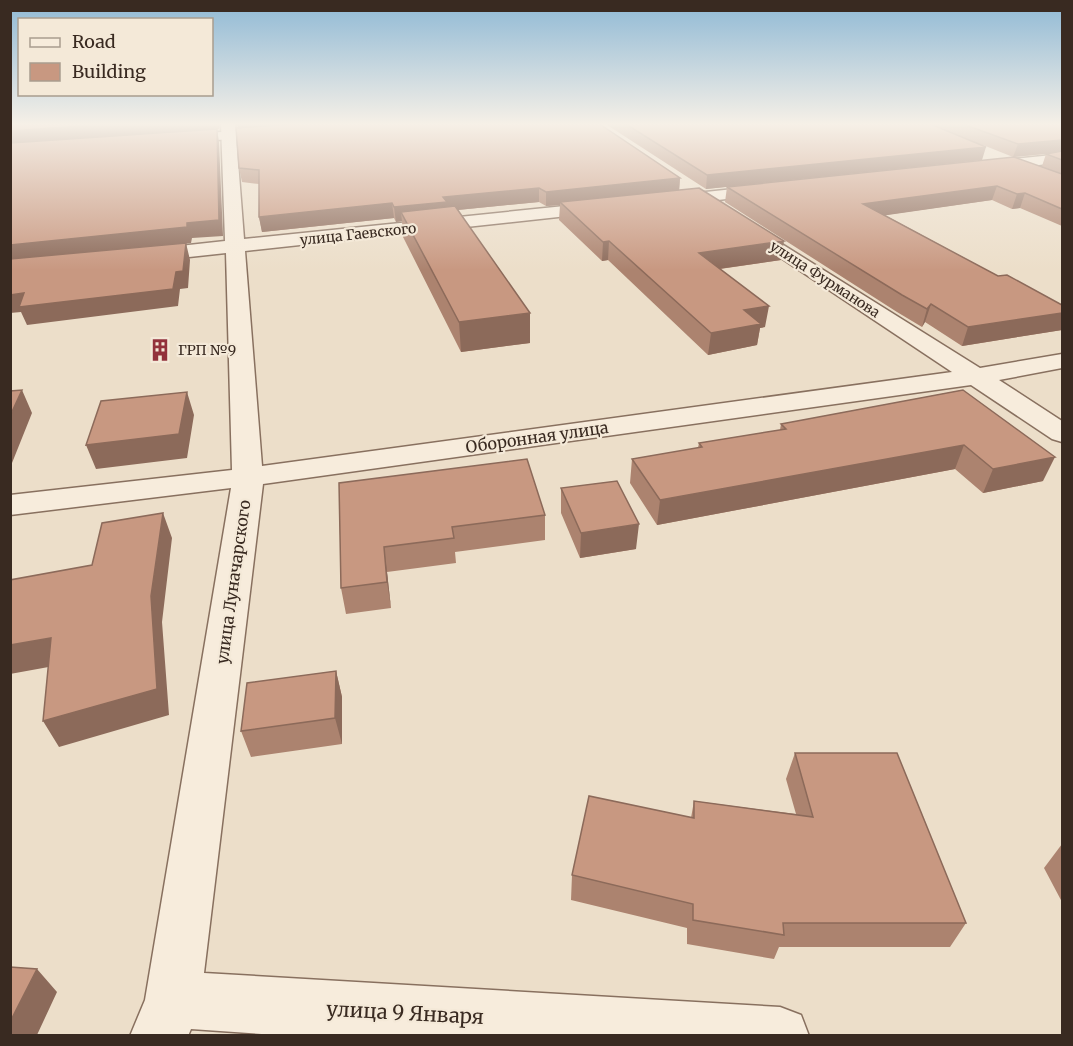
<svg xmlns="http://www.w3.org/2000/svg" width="1073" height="1046" font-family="Merriweather,serif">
<rect width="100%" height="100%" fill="#ecdec9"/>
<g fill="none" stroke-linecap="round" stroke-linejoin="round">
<!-- street casing -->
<g stroke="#88705f" stroke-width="3">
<path id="street" d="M221,123H235L244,239L604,202L613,207L604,212L245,251L262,466L952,372L739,230L736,226L745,221L980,368L1062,354V368L999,380L1062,421V442L1052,439L971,385L263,484L204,973L780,1007L801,1015L809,1036H291L191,1029L188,1036H130L145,1000L231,488L10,515V495L232,470L226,253L143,262L136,260L133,256L136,252L143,250L225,241Z
M1062,154V162L984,172L976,167L984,162Z
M771,185L779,190L777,193L668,206L659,201L668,196Z"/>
</g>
<!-- secondary casing -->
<g stroke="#6a5242" stroke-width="3">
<path id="secondary" d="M281,128L288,132L286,135L174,143L167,139L174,135Z"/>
</g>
<!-- street -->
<use href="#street" fill="#f7ecdc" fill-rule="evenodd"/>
<!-- secondary -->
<use href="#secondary" fill="#f7ecdc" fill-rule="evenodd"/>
</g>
<!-- wall -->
<path fill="#ac836f" d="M604,123H1062V226L1020,208L1012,209L992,200L885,215L998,276L1062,305V330L962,346L925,322L922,327L897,312L725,202L727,187L1042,166L1046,154L1013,157L983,145L982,160L706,189Z
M239,168L680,178L679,190L781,260L720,269L765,327L760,328L757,345L708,355L608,260L602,261L559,220L560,205L546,206L539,202L458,210L530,343L461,352L403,237L402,221L396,222L394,218L262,232L259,217V184L242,182Z
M963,390L1043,481L983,493L955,469L657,525L630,483L632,459L698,448L699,443L780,430L781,424Z
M339,483L545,515V540L455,552L456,563L387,572L391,608L346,614L341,588Z
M561,488L636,549L580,558L561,513Z
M336,671L342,697V744L251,757L241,731Z
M795,753L966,923L950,947H779L774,959L687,944V928L571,900L572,875L691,818L694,801L796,814L786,779Z
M1062,844V902L1044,868Z"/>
<!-- shaded-wall -->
<path fill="#8c6a5a" d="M122,123H220L219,129L10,144V131Z
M237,123H297L238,128Z
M217,129L219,142L223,236L192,238L191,243L10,262V245L187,223Z
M1062,140V152L1013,157L1018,144Z
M986,147L982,160L706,189L707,175Z
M680,178L679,192L560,202V205L546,206V192Z
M997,186L992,200L860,219L863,204Z
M539,188V202L447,211L401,212L402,221L396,222L394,207L443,197Z
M1025,193L1020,208L1012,209L1017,194Z
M392,203L394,218L262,232L259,217Z
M609,241L608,260L602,261L603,242Z
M784,241L781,260L697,272L699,253Z
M186,243L190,260L188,288L180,289L178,306L27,325L21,312L10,313V295L176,272Z
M931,304L925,322L922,327L927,309Z
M769,306L765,327L760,328L757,345L708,355L711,333L744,310Z
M530,313V343L461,352L459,322Z
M1062,313V330L962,346L968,327Z
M22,390L32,413L10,468V416Z
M187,392L194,415L187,458L96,469L86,445Z
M964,445L955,469L657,525L660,500Z
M1055,457L1043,481L983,493L993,469Z
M163,513L172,538L162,622L169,715L59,747L43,721L151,596Z
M639,524L636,549L580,558L581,533Z
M384,547L387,572L391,608L387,582Z
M51,638L65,664L10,674V645Z
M336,671L342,697V744L335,718Z
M37,969L57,992L37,1035H10V1022Z"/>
<!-- building -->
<path fill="#c89881" stroke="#8c6a5a" stroke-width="1.5" d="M10,123H122L10,131Z
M306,123H598L680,178L546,192L539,188L443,197L447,202L394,207L392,203L259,217V170L239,168L236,128Z
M624,123H928L986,147L707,175Z
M960,123H1062V140L1018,144Z
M217,129L219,220L187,223V227L10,245V143Z
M1062,151V160L1046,154Z
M1014,157L1062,174V209L1025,193L1017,194L997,186L863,204L998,276L1007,275L1062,305V313L968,327L931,304L927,309L902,295L727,187Z
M699,188L784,241L699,253L769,306L744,310L761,324L711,333L609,241L603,242L560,202Z
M455,206L530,313L459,322L401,212Z
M186,243L183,271L176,272L173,289L19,307L24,293L10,295V259Z
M22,390L10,416V391Z
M963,390L1055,457L993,469L964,445L660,500L632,459L702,447L699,443L786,429L781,424Z
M187,392L179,434L86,445L101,401Z
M527,459L545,515L452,527L454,538L384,547L387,582L341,588L339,483Z
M617,481L639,524L581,533L561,488Z
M163,513L151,596L157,689L43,721L51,638L10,645V580L92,565L102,523Z
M336,671L335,718L241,731L247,683Z
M795,753H897L966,923H783L784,935L693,920V904L572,875L589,796L694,818V801L813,817Z
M10,967L37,969L10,1022Z"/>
<!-- sky -->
<linearGradient id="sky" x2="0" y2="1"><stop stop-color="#8fb9d5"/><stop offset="0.46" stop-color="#f6f0e7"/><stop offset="1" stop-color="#f6f0e7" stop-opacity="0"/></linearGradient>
<rect width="1073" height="270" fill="url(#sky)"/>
<!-- icons -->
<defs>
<g id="building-bare" transform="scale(1.8)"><path d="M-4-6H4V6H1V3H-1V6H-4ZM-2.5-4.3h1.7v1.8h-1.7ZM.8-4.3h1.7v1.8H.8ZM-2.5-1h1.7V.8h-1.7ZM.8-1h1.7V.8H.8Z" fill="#93323c" stroke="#f4e9d8" stroke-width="2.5" paint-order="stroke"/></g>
</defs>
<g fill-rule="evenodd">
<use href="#building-bare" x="160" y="350"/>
</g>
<g text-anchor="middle" stroke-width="4.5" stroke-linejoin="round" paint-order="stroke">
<!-- far-street labels -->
<g font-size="14" fill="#392a21" stroke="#f4e9d8">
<text transform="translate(358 234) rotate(-6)" y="5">улица Гаевского</text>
<text transform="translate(825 279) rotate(33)" y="5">улица Фурманова</text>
</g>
<!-- far-poi labels -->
<g font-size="14" fill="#392a21" stroke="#f4e9d8" text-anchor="start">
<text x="178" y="355">ГРП №9</text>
</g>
<!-- street labels -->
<g font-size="16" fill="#392a21" stroke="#f4e9d8">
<text transform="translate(537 437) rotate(-8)" y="6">Оборонная улица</text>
<text transform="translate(233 582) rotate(-82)" y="6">улица Луначарского</text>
</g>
<!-- near-street labels -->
<g font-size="20" fill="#392a21" stroke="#f4e9d8">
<text transform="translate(405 1013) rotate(3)" y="7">улица 9 Января</text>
</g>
</g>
<!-- border -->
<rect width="1073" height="1046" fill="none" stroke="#392a21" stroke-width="24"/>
<!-- legend -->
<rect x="18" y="18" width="195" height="78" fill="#f4e9d8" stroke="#a99d8f" stroke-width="1.5"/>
<rect x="30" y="38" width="30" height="9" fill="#f7ecdc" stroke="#a99d8f" stroke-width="1.5"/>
<text x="72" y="48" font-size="18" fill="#392a21">Road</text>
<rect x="30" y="63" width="30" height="18" fill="#c89881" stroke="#a99d8f" stroke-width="1.5"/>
<text x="72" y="78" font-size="18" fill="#392a21">Building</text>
</svg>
